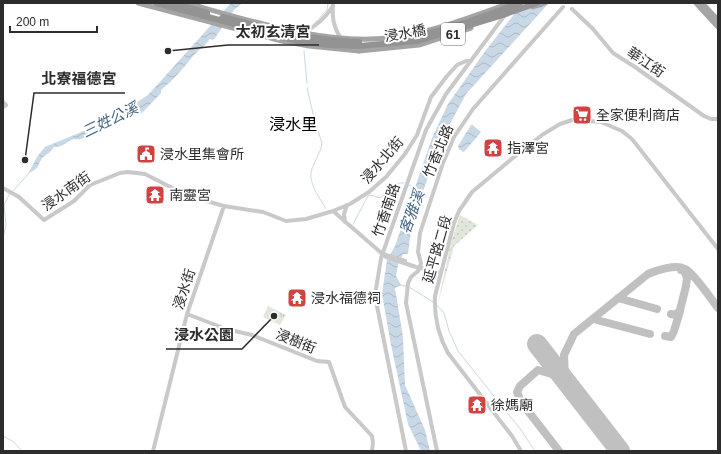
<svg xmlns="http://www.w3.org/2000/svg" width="721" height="454" font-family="Arial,'Noto Sans TC',sans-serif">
<defs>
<pattern id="grass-dots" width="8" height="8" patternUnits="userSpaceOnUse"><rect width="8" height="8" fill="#e1e8db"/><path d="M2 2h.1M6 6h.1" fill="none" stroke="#c1c7bc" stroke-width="1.8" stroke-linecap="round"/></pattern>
<pattern id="park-tufts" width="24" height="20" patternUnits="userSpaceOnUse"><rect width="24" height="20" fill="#e1e8db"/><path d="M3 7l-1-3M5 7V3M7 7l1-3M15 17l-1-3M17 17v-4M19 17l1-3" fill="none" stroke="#c1c7bc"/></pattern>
<pattern id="water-waves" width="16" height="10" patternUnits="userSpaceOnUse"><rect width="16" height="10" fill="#c9d8e6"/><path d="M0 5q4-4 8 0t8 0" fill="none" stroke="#adbac5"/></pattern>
</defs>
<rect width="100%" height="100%" fill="#fff"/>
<!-- grass -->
<path fill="url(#grass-dots)" d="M460,215L478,225L454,246L438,303L451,242Z"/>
<!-- park -->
<path fill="url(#park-tufts)" d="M268,306L286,315L280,325L263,317Z"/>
<!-- water -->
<path fill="url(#water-waves)" d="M231,3H242L234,10L215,38L213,40L210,39C206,45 200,49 194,55C184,67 174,80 161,90V93L143,112L138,115H132L120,122L108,126L104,130C95,128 89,137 81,139C79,140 76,139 74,139C66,142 63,147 54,147L50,152L42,158L37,168L28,174L37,157L45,147L108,121L148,95Z
M523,3H549L466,94L443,137L412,221L408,254H403L398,265L396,276L401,285L395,288L403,337L405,385L425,430L430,451H421L408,424L391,345L382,294L387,260L395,246L432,138L448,104L486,50Z
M471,125H472L481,132L465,151L463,152L459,149L458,146Z"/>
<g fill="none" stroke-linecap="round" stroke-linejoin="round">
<!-- stream -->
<path stroke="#c9d8e6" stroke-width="1" d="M314,24L327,10L328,3
M304,51L307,83
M307,88L315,122L322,143C321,152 315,160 312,169C307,182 320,198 326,209
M409,185L416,188
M13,191L29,173
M353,224L368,196L371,195L380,198C390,190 389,182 404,183
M3,238L6,225L4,205L10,193
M399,285L406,286
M409,287L433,302
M436,304L444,313L449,331L458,351L521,430L535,451
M3,436L14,442L22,451"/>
<!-- taxiway -->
<path stroke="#c0c0c0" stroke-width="8" d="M618,298L657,309
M671,314L676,315L680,310L686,286L687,278L684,271L681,270
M593,319L650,334
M665,336L671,337L674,331L680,311
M565,380L564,355L574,334L648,274C657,270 676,264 685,269C694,273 711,299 718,308
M559,451L521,402L517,392L520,386L538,370L558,376L565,380"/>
<!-- runway -->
<path stroke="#c0c0c0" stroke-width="20" d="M537,344L620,451"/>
<!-- minor -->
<path stroke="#c9c9c9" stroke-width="4" d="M333,3C332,16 333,26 340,37
M572,9L593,29L613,53L635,67L704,116L711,119H718
M304,32C315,27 326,17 333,6
M3,102L6,105L3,107
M3,188L19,197L44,220L74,201L90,185L120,173L128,172L145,174L186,195L199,199L224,206L263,212L286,221L306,219L333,211L350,204L369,192L386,177L405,154L417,135L431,97L447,76L457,65L466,61H471
M333,211L386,257L416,267L441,273
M345,222L344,214L347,205
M383,254L405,261
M187,314L226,329L252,335L317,361L329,362L345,407L372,436L373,442L372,451
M153,451L187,314L224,206
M406,451L377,306L376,289L381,258L426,130L446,94L505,15
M437,451L406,303L408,283L411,277L418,271L420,267L421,263L418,252L420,233L443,163L454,137L473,109L563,7
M521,451L512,436L448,353C438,335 434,316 435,296L454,223L459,211L472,192L514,157L542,135L560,124L572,120H579L601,122L622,131L632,139L718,249"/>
<!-- major -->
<path stroke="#a4a4a4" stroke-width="5" d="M138,3L282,41L309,46L359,51
M187,3C250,21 331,47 396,37C435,31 474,16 510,3
M696,3L718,27
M702,3L718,20"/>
<!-- highway -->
<path stroke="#939393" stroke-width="6" d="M156,3L297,41L329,45L359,46
M172,3L207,13
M223,17L269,29
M289,34L330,40L359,42"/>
<!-- major-bridge -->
<path stroke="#a4a4a4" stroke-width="5" d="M533,7L545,3
M359,51L419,45L471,28"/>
<!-- highway-bridge -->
<path stroke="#939393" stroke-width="6" d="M401,39C442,33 481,17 520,3
M359,46L418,41L500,16L537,3"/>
</g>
<!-- icons -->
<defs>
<g id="supermarket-square" transform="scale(1)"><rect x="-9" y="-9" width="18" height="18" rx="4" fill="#d04341" stroke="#fff"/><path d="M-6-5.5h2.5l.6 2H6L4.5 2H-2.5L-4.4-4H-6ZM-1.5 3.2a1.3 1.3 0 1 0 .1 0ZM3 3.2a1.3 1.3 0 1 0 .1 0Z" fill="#fff"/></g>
<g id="temple-square" transform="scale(1)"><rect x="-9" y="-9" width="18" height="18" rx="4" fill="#d04341" stroke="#fff"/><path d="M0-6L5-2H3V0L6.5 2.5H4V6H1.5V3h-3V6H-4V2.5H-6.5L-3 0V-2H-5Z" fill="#fff"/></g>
<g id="civic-square" transform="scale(1)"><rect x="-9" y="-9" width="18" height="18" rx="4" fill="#d04341" stroke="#fff"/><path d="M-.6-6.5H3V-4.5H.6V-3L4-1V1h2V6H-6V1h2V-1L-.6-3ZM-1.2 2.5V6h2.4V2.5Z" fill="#fff"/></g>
</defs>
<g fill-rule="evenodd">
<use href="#supermarket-square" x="582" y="115"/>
<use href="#temple-square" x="493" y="148"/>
<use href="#civic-square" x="146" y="154"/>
<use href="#temple-square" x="155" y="195"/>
<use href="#temple-square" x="297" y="298"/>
<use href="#temple-square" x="477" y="405"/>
</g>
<g text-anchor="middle" stroke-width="4" stroke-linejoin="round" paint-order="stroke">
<!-- shield labels -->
<rect fill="#fff" stroke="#6b6b6b" stroke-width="1" x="441" y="23" width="24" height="22" rx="3"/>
<g font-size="13" font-weight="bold" fill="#2c2c2c">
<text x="453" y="39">61</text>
</g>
<!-- street labels -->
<g font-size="14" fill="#2c2c2c" stroke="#fff">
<text transform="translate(405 33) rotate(-10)" y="5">浸水橋</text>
<text transform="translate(646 62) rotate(34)" y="5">華江街</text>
<text transform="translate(438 151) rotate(-67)" y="5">竹香北路</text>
<text transform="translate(382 160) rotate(-49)" y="5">浸水北街</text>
<text transform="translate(66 191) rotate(-35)" y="5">浸水南街</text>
<text transform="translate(386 210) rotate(-71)" y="5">竹香南路</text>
<text transform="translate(437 249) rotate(-74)" y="5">延平路二段</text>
<text transform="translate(184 289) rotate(-72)" y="5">浸水街</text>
<text transform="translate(296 341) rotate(22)" y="5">浸樹街</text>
</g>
<!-- poi labels -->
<g font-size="14" fill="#2c2c2c" stroke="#fff" text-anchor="start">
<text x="596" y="120">全家便利商店</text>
<text x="507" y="153">指澤宮</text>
<text x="160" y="159">浸水里集會所</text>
<text x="169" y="200">南靈宮</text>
<text x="311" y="303">浸水福德祠</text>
<text x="491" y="410">徐媽廟</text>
</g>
<!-- water labels -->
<g font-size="15" font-style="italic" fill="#446684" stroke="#fff">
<text transform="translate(110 120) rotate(-26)" y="5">三姓公溪</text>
<text transform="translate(412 212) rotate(-70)" y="5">客雅溪</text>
</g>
<!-- quarter labels -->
<g font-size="16" fill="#000" stroke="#fff">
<text x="293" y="130">浸水里</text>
</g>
</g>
<!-- callouts -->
<path fill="none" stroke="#2c2c2c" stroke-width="1.5" d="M168 51L228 45H319M25 160L34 93H125M274 316L242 349H166"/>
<g fill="#2c2c2c" stroke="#fff" stroke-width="1.5">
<circle cx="168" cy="51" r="4"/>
<circle cx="25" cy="160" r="4"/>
<circle cx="274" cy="316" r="4"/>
</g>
<g font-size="15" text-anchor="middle" font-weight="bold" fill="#2c2c2c" stroke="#fff" stroke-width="4" stroke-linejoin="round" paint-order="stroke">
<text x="273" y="37">太初玄清宮</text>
<text x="79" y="84">北寮福德宮</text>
<text x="204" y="340">浸水公園</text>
</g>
<!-- border -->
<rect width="721" height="454" fill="none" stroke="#2c2c2c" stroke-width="8"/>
<!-- scale -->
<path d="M10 26v6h87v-6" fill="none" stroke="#2c2c2c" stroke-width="2"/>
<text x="16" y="26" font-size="12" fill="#2c2c2c" stroke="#ffffff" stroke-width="3" paint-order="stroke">200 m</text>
</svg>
